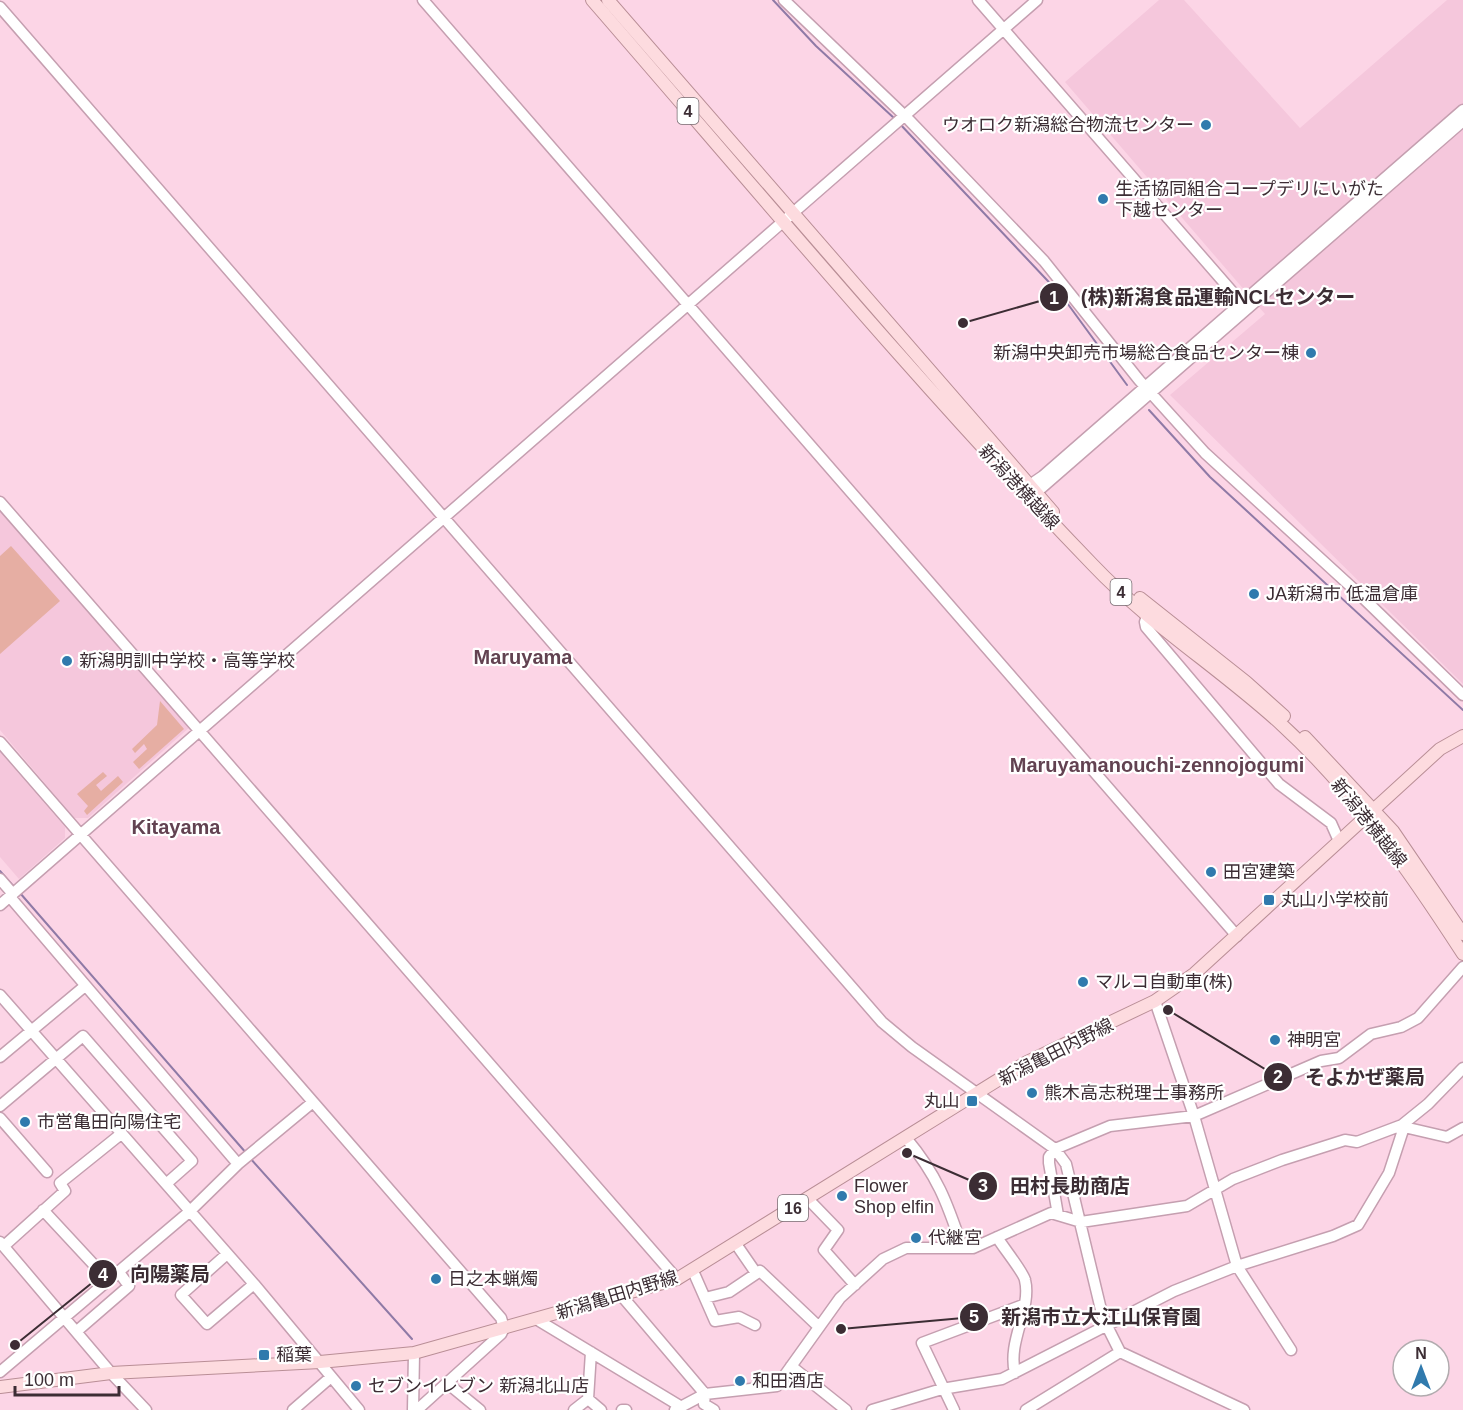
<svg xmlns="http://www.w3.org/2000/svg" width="1463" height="1410" font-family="Arial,'Noto Sans JP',sans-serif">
<rect width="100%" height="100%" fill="#fcd5e6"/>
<!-- built -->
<path fill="#f5c7dc" d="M1159,0H1184L1300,128L1447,0H1463V684L1170,395L1265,314L1065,82Z
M0,509L191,726L88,818H74L0,730Z
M0,752L65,827V838L19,879L0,857Z"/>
<!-- green -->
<path fill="#e6aea3" d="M11,546L60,601L0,654V556Z
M160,701L184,729L139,769L133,762L147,749L144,744L135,753L132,749L157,725Z
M103,772L107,776L96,785L101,791L118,776L123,782L87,815L84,811L88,806L77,794Z"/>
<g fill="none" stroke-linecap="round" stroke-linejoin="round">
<!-- stream -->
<path stroke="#8f7aa6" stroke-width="2" d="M773,0L816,46L895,119
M899,123L1062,296L1127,385
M1149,410L1210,477L1463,710
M0,871L14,887
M20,893L247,1154
M250,1158L412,1339"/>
<!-- minor casing -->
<g stroke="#c59fb0" stroke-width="13">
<path id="minor" d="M423,0L1237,936
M784,0L909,120L1044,261L1139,380L1205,453L1358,593L1463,695
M978,0L1242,303
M0,7L882,1022L912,1047L1055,1149L1066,1164L1103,1318L1120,1352L1244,1410
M1024,489L1043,476L1463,110
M1031,497L1463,121
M0,502L677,1279
M1147,616L1145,622L1146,627L1279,784L1331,823L1339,841
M0,742L501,1318L504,1328L501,1334L417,1410
M0,879L13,894
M10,897L238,1164
M0,905L1037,0
M0,995L254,1284L359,1410
M1155,1001L1194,1116L1237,1266L1291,1350
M0,1057L85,986
M0,1106L83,1036L192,1161L166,1184
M0,1118L47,1172
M1404,1127L1447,1137L1463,1128
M906,1138C937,1175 947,1202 962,1247
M808,1199L838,1230L824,1250L855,1285
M43,1210L108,1280
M1058,1215L1049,1163V1157L1055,1149L1110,1126L1194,1116L1321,1061L1339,1058L1371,1034L1401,1027L1418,1018L1463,967
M997,1237C1002,1246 1024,1273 1025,1280C1032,1309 1007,1341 1015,1373
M0,1242L111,1373L146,1410
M736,1244L756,1273
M4,1246L65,1191L60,1183L121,1134
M227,1254L181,1295L207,1324L254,1284
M693,1271L715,1321L739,1317L755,1325
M621,1295L705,1394L704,1404L714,1410
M705,1298L729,1292L760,1271L819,1327
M536,1319L680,1406
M77,1331L129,1286L118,1271
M791,1366L846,1410
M0,1372L189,1212L238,1164L313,1102
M447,1383L480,1410
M588,1399L591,1352
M293,1410L331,1377
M413,1410L414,1353
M574,1410L588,1399L601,1410
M622,1410H626
M675,1410L705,1394L777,1386L840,1298L883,1259L906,1248H973L1051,1213L1081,1222L1187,1206L1233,1179L1282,1160L1345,1140L1357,1142L1402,1125L1428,1104L1463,1068
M872,1410L942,1389L1002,1379L1174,1291L1237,1266L1333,1236L1358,1225L1389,1173L1404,1127L1402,1125
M954,1410L922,1343L1023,1305
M1026,1410L1120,1352"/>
</g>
<!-- major casing -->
<g stroke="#b98e96" stroke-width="14">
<path id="major" d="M592,0C757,190 918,384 1093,565C1150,625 1221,669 1282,725C1354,791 1410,872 1463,954
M608,0L1053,512
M1140,598L1246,682L1284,716
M1305,737L1393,831L1463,934
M0,1387L111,1373L320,1362L414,1353L677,1279L1027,1062L1155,1001L1194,974L1440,749L1463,736"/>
</g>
<!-- minor -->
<use href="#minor" stroke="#fff" stroke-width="10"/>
<!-- major -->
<use href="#major" stroke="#fddbdf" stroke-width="12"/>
</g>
<!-- markers -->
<g fill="#307aad" stroke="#fff" stroke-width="2">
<circle cx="1206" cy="125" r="6"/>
<circle cx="1103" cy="199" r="6"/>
<circle cx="1311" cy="353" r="6"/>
<circle cx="1254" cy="594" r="6"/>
<circle cx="67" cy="661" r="6"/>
<circle cx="1211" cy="872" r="6"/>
<rect x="1263" y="894" width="12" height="12" rx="3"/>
<circle cx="1083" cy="982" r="6"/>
<circle cx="1275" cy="1040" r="6"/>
<circle cx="1032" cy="1093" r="6"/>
<rect x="966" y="1095" width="12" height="12" rx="3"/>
<circle cx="25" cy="1122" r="6"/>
<circle cx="842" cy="1196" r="6"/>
<circle cx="916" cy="1238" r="6"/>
<circle cx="436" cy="1279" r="6"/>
<rect x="258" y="1349" width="12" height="12" rx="3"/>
<circle cx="740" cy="1381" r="6"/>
<circle cx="356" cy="1386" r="6"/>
</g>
<g text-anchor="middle" stroke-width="4.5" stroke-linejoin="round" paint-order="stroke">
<!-- shield labels -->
<g fill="#fff" stroke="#766c71" stroke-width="1.5">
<rect x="677.5" y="98" width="21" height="26" rx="4.5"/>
<rect x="1110.5" y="579" width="21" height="26" rx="4.5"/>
<rect x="778" y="1195" width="30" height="26" rx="4.5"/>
</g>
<g font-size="16" font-weight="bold" fill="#3c2d34">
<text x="688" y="117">4</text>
<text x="1121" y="598">4</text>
<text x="793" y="1214">16</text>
</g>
<!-- poi labels -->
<g font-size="18" fill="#3c2d34" stroke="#fff" text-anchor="start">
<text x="1194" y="131" text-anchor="end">ウオロク新潟総合物流センター</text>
<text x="1115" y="195">生活協同組合コープデリにいがた<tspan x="1115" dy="21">下越センター</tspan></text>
<text x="1299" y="359" text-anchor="end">新潟中央卸売市場総合食品センター棟</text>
<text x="1266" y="600">JA新潟市 低温倉庫</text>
<text x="79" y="667">新潟明訓中学校・高等学校</text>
<text x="1223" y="878">田宮建築</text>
<text x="1281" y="906">丸山小学校前</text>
<text x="1095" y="988">マルコ自動車(株)</text>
<text x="1287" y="1046">神明宮</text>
<text x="1044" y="1099">熊木高志税理士事務所</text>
<text x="960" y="1107" text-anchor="end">丸山</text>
<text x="37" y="1128">市営亀田向陽住宅</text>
<text x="854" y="1192">Flower<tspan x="854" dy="21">Shop elfin</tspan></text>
<text x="928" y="1244">代継宮</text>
<text x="448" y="1285">日之本蝋燭</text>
<text x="276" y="1361">稲葉</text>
<text x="752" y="1387">和田酒店</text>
<text x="368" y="1392">セブンイレブン 新潟北山店</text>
</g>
<!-- street labels -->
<g font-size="18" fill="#3c2d34" stroke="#fff">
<text transform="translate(1019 487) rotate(47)" y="6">新潟港横越線</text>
<text transform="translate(1369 823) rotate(51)" y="6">新潟港横越線</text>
<text transform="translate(1056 1052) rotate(-27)" y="6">新潟亀田内野線</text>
<text transform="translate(617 1295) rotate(-17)" y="6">新潟亀田内野線</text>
</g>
<!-- neighbourhood labels -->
<g font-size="20" font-weight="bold" fill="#624251" stroke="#fff">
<text x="523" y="664">Maruyama</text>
<text x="1157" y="772">Maruyamanouchi-zennojogumi</text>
<text x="176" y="834">Kitayama</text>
</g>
</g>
<!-- callouts -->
<path fill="none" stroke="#3c2d34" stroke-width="2" d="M963 323L1054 297M1168 1010L1278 1077M907 1153L983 1186M15 1345L103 1274M841 1329L974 1317"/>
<g fill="#3c2d34" stroke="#fff" stroke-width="2">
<circle cx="963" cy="323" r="6"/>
<circle cx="1168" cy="1010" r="6"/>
<circle cx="907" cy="1153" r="6"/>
<circle cx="15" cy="1345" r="6"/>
<circle cx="841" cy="1329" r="6"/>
<circle cx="1054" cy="297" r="15"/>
<circle cx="1278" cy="1077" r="15"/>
<circle cx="983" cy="1186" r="15"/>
<circle cx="103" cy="1274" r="15"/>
<circle cx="974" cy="1317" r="15"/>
</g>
<g font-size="18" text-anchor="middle" font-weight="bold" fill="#fff">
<text x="1054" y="304">1</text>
<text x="1278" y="1083">2</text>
<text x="983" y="1192">3</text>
<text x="103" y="1281">4</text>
<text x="974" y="1323">5</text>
</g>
<g font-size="20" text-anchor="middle" font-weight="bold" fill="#3c2d34" stroke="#fff" stroke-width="4.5" stroke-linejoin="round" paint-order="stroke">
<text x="1218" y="304">(株)新潟食品運輸NCLセンター</text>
<text x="1365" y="1084">そよかぜ薬局</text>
<text x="1070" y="1193">田村長助商店</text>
<text x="170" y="1281">向陽薬局</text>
<text x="1101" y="1324">新潟市立大江山保育園</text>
</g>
<!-- north arrow -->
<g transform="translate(1421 1368)"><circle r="28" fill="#ffffff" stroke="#b1abae" stroke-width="1.5"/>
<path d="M0-4.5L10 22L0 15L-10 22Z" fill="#307aad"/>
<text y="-9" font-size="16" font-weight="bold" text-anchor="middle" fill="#3c2d34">N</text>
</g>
<!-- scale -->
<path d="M15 1386v9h104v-9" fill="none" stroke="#3c2d34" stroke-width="3"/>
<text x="24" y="1386" font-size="18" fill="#3c2d34" stroke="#ffffff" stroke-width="4.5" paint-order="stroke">100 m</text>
</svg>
